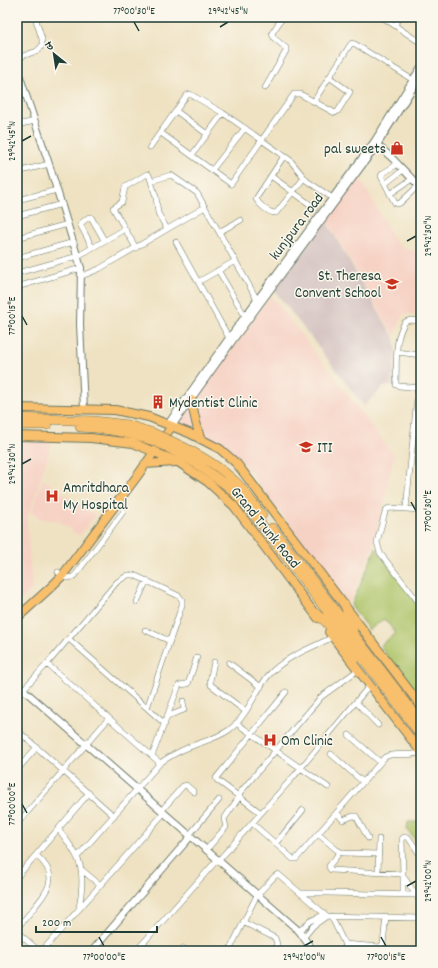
<svg xmlns="http://www.w3.org/2000/svg" width="438" height="968" font-family="Dekko,'Playpen Sans Deva',sans-serif">
<rect width="100%" height="100%" fill="#fbf7ec"/>
<filter id="ink" filterUnits="userSpaceOnUse"><feTurbulence type="fractalNoise" baseFrequency=".025" numOctaves="2"/><feDisplacementMap in="SourceGraphic" scale="8" xChannelSelector="R" yChannelSelector="G"/><feConvolveMatrix kernelMatrix="1 2 1 2 8 2 1 2 1" color-interpolation-filters="sRGB"/></filter>
<filter id="wash" filterUnits="userSpaceOnUse"><feTurbulence type="fractalNoise" baseFrequency=".012" numOctaves="4" result="noise"/><feDisplacementMap in="SourceGraphic" scale="16" xChannelSelector="R" yChannelSelector="G"/><feGaussianBlur stdDeviation="0.9" result="paint"/><feColorMatrix in="noise" values="0 0 0 0 0 0 0 0 0 0 0 0 0 0 0 0 0 1.4 0 .05"/><feComposite in="paint" operator="in"/></filter>
<g filter="url(#wash)">
<rect width="100%" height="100%" fill="#efe2c2"/>
<!-- built -->
<path fill="#f6d2c4" d="M360,178L392,236L398,245L421,254V316L404,313L394,336L327,221Z
M271,295L394,455L374,544L349,604L238,456L213,439L179,424Z
M17,442L52,443L27,520L32,589L17,603Z
M43,479L95,516L79,536L60,522L40,518L31,513Z"/>
<!-- industrial -->
<path fill="#d1bfbe" d="M326,221L395,340L396,350L392,386L383,387L364,406L274,290Z"/>
<!-- green -->
<path fill="#adc469" stroke="#66804e" d="M376,548L421,608V700L381,648L382,644L396,633L384,619L369,630L351,606Z
M408,822H421V848L407,829Z"/>
</g>
<g filter="url(#ink)">
<g fill="none" stroke-linecap="round" stroke-linejoin="round">
<!-- minor casing -->
<g stroke="#687766" stroke-width="6">
<path id="minor" d="M382,17L421,43
M395,25L400,17
M17,58L37,51L42,46V39L35,17
M265,88L286,51V48L274,38L272,33L283,17
M17,90L24,88
M314,101L350,45L352,43L355,44L413,80
M176,111L207,134
M17,125L35,121
M161,133L231,184L294,94H300L335,113L338,111L350,92L329,77
M150,147L187,95L190,94L223,113L290,160L307,181L334,199
M192,155L223,113
M284,156L257,197L256,199C260,206 269,213 276,213L304,178
M398,164L383,173L381,176L395,203L398,204L400,203L418,186
M212,170L245,128
M17,172L49,164
M271,176L315,208
M151,181L171,175L197,193L259,303
M385,184L403,170
M390,194L412,179
M17,200L57,190
M17,216L62,204
M219,232L241,220
M17,238L68,224
M176,242L229,338
M92,247L80,224L89,217H91L104,240
M136,248L113,208L122,202L125,187L147,174L149,175L156,197L158,213L167,229
M17,258L74,242
M218,270L245,316
M17,273L78,256L125,229
M82,276L99,269L205,207
M198,282L235,261
M17,287L81,268
M421,321L410,320L405,322C394,339 397,362 396,382V385L399,386L421,388
M397,352L421,355
M406,509L418,388
M421,510L391,508L387,509L385,512L377,542L380,553L421,605
M58,572L66,578L73,577L76,574L123,512V506L120,499
M137,602L147,580
M145,630L170,641
M69,639L165,724
M214,662L210,681L211,685L245,711
M229,663L261,687
M47,664L160,763
M17,696L47,664L117,582L128,575H134L179,596L182,600V605L147,708
M356,702L378,725
M168,716L184,710L183,701
M236,723L328,787
M17,730L114,816
M349,735L380,762
M331,754L363,782
M152,756L179,685L188,684L197,657
M17,770L37,747
M238,795L321,697L358,670
M162,810L183,786L186,785L194,792
M261,813L217,780L216,778L286,692
M337,813L343,820L353,816H356L368,838
M252,823L293,859H296L385,757C394,751 408,758 421,752
M17,824L109,718
M58,829C82,859 86,869 79,908
M190,834L219,800
M318,834L337,850L343,853L379,854
M276,843L303,810
M207,849L226,827L224,819L240,796
M340,852L329,866V867L331,870L403,874
M78,856L160,763C169,757 177,752 187,748C201,742 216,739 229,730C247,717 254,693 268,676C284,657 311,648 333,637
M421,856L408,837H404L402,839L403,876L421,902
M219,860L295,775L370,685
M82,870L100,885
M378,872L379,839
M17,877L89,793
M301,893H328L417,895
M403,895V876
M331,916L348,951
M243,922L275,938L277,944L274,951
M17,928C24,920 31,912 37,904C53,885 56,872 36,855
M299,931L310,921L321,916L421,918
M17,932L39,951
M304,937L313,926L327,916
M344,944L380,947L383,944L386,916
M183,948L188,951
M42,951L164,813
M136,951L218,859
M229,951L257,895L275,876L278,874L327,916"/>
</g>
<!-- tertiary casing -->
<g stroke="#687766" stroke-width="8">
<path id="tertiary" d="M17,68L49,164L81,268L80,324L84,409
M375,143L392,158L421,188
M168,424L229,338L374,142L421,67
M172,426L233,340L377,145L421,75
M17,684L299,931L313,951
M92,951L191,836"/>
</g>
<!-- primary casing -->
<g stroke="#687766" stroke-width="10">
<path id="primary" d="M191,400L200,439
M17,408L115,410L149,417L189,433L220,449L237,464L421,706
M17,436L91,438L133,443L178,462L208,482L234,506L318,618
M145,464L176,462
M17,618L51,587L62,576L138,475L172,426
M329,632L421,752"/>
</g>
<!-- motorway casing -->
<g stroke="#687766" stroke-width="10">
<path id="motorway" d="M17,418L94,421L128,425L153,433
M17,425H47
M80,427C105,428 127,432 151,440
M171,441C195,452 220,466 239,485C247,494 254,505 262,515
M167,447L197,464L229,487L252,512L421,735
M272,528L421,722
M345,605L353,630
M315,613L326,622L356,658"/>
</g>
<!-- minor -->
<use href="#minor" stroke="#fff" stroke-width="5"/>
<!-- tertiary -->
<use href="#tertiary" stroke="#fff" stroke-width="6"/>
<!-- primary -->
<use href="#primary" stroke="#f8bf6c" stroke-width="8"/>
<!-- motorway -->
<use href="#motorway" stroke="#f8bf6c" stroke-width="9"/>
<!-- motorway-bridge casing -->
<g stroke="#687766" stroke-width="10" stroke-linecap="butt">
<path id="motorway-bridge" d="M153,433L171,441
M151,440L167,447"/>
</g>
<!-- motorway-bridge -->
<use href="#motorway-bridge" stroke="#f8bf6c" stroke-width="9"/>
</g>
</g>
<!-- ticks -->
<path fill="none" stroke="#1f3d34" stroke-width="1.5" d="M134,22L139,31M220,27L228,22M22,141L31,136M407,241L416,236M22,316L27,325M22,464L31,459M411,502L416,511M22,804L27,813M407,886L416,881M99,937L104,946M381,937L386,946M304,946L313,941"/>
<!-- icons -->
<defs>
<g id="shop-bare" transform="scale(1.08)"><path d="M-5-2.5h2.3a2.7 3.5 0 0 1 5.4 0H5L5.5 6h-11ZM-1.5-2.5h3a1.5 2.3 0 0 0-3 0Z" fill="#c8321e" stroke="#fbf7ec" stroke-width="2.5" paint-order="stroke"/></g>
<g id="school-bare" transform="scale(1.08)"><path d="M0-5L7-2L0 1L-7-2ZM-4 1L0 2.5L4 1V4Q0 6-4 4Z" fill="#c8321e" stroke="#fbf7ec" stroke-width="2.5" paint-order="stroke"/></g>
<g id="building-bare" transform="scale(1.08)"><path d="M-4-6H4V6H1V3H-1V6H-4ZM-2.5-4.3h1.7v1.8h-1.7ZM.8-4.3h1.7v1.8H.8ZM-2.5-1h1.7V.8h-1.7ZM.8-1h1.7V.8H.8Z" fill="#c8321e" stroke="#fbf7ec" stroke-width="2.5" paint-order="stroke"/></g>
<g id="university-bare" transform="scale(1.08)"><path d="M0-5L7-2L0 1L-7-2ZM-4 1L0 2.5L4 1V4Q0 6-4 4Z" fill="#c8321e" stroke="#fbf7ec" stroke-width="2.5" paint-order="stroke"/></g>
<g id="hospital-bare" transform="scale(1.08)"><path d="M-5-5h3v3.5h4V-5h3V5h-3V1.5h-4V5h-3Z" fill="#c8321e" stroke="#fbf7ec" stroke-width="2.5" paint-order="stroke"/></g>
</defs>
<g fill-rule="evenodd">
<use href="#shop-bare" x="397" y="148"/>
<use href="#school-bare" x="392" y="284"/>
<use href="#building-bare" x="158" y="402"/>
<use href="#university-bare" x="306" y="447"/>
<use href="#hospital-bare" x="52" y="496"/>
<use href="#hospital-bare" x="270" y="740"/>
</g>
<g text-anchor="middle" stroke-width="3" stroke-linejoin="round" paint-order="stroke">
<!-- poi labels -->
<g font-size="15" fill="#1f3d34" stroke="#fbf7ec" text-anchor="start">
<text x="386" y="153" text-anchor="end">pal sweets</text>
<text x="381" y="280" text-anchor="end">St. Theresa<tspan x="381" dy="17">Convent School</tspan></text>
<text x="169" y="407">Mydentist Clinic</text>
<text x="317" y="452">ITI</text>
<text x="63" y="492">Amritdhara<tspan x="63" dy="17">My Hospital</tspan></text>
<text x="281" y="745">Om Clinic</text>
</g>
<!-- street labels -->
<g font-size="15" fill="#1f3d34" stroke="#fbf7ec">
<text transform="translate(296 226) rotate(-53)" y="5">kunjpura road</text>
<text transform="translate(266 527) rotate(51)" y="5">Grand Trunk Road</text>
</g>
</g>
<!-- margin -->
<rect width="438" height="968" fill="none" stroke="#fbf7ec" stroke-width="44"/>
<!-- north arrow -->
<g transform="translate(54 54) rotate(330)" stroke="#fbf7ec" stroke-width="3" paint-order="stroke">
<path d="M0-3L7 15L0 10L-7 15Z" fill="#1f3d34"/>
<text y="-6" font-size="11" font-weight="bold" text-anchor="middle" fill="#1f3d34">उ</text>
</g>
<!-- scale -->
<path d="M36 926v6h121v-6" fill="none" stroke="#1f3d34" stroke-width="2"/>
<text x="42" y="926" font-size="12" fill="#1f3d34" stroke="#fbf7ec" stroke-width="3" paint-order="stroke">200 m</text>
<rect x="22" y="22" width="394" height="924" fill="none" stroke="#1f3d34" stroke-width="1.5"/>
<g font-size="10" text-anchor="middle" fill="#1f3d34">
<text x="134" y="14">77°00'30"E</text>
<text x="228" y="14">29°42'45"N</text>
<text transform="translate(11 141) rotate(-90)" y="4">29°42'45"N</text>
<text transform="translate(427 236) rotate(-90)" y="4">29°42'30"N</text>
<text transform="translate(11 316) rotate(-90)" y="4">77°00'15"E</text>
<text transform="translate(11 464) rotate(-90)" y="4">29°42'30"N</text>
<text transform="translate(427 511) rotate(-90)" y="4">77°00'30"E</text>
<text transform="translate(11 804) rotate(-90)" y="4">77°00'00"E</text>
<text transform="translate(427 881) rotate(-90)" y="4">29°42'00"N</text>
<text x="104" y="960">77°00'00"E</text>
<text x="304" y="960">29°42'00"N</text>
<text x="386" y="960">77°00'15"E</text>
</g>
</svg>
